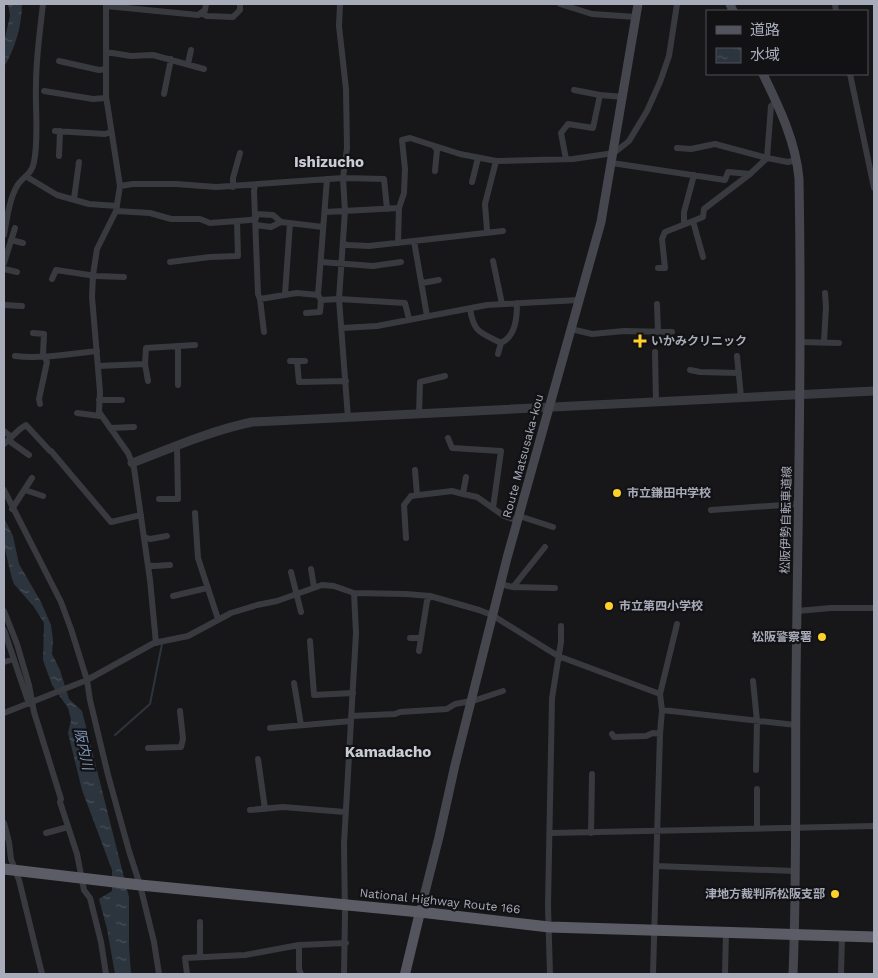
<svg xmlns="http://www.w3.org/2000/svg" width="878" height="978" font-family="'Work Sans','Noto Sans JP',sans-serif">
<defs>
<pattern id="water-ripples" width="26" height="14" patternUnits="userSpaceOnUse" patternTransform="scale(1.25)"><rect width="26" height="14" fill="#2c343e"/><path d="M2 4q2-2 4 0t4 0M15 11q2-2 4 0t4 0" fill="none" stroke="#484f58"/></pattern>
</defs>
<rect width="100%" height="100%" fill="#171719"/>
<!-- water -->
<path fill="url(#water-ripples)" d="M8,4H22C22,25 15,49 4,67V42L10,16Z
M4,518L13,536L19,564L41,602L51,625L53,640L52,654L60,670L69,699L82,711L129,897V946L131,974H115L107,929L99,899L112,891V870L82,790L68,733L71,720L68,708L52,685L43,660L44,623L34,607L14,584L12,579L4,545Z"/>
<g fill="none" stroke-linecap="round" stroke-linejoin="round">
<!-- stream -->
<path stroke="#2c343e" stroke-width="2" d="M115,735L150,704L162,644"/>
<!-- minor -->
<path stroke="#393a40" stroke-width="6" d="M106,4V96L120,186L116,211L97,249L93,275L92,297L100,392L99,412L128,453L134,468L150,580L156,643
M340,4L339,26L346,89L347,148L343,178L345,211L339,299L348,418
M560,4L592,14L636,17
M835,4L836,11
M106,6L198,15L205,10L206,4
M201,13L207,16L233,17L240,10V4
M106,52L131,56L153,55L204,69
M59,61L99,70L106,69
M188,64L191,50
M850,74L874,188
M574,90L600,95
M44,91L93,99L106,98
M164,94L171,59
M55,131L105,134L111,132
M434,146L437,150L435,171
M677,148L691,149L715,144L767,158L788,162L796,160
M59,156L60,131
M566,159L561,133L568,124L593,128L600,95L623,97
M612,163L725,180L728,172L750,174L767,158L771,106L776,102
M27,177L57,195L89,204L117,206
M327,179L318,295L321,300L339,299L405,303L409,319
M472,182L478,158
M255,185L254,191L258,294L260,299L297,293L318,295
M120,186L133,184H176L216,187L343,178L384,179L387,209
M233,187V178L240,153
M74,199L79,162
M116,211L150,213L171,219H200L210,223L250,220L256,218
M325,212L399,208
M255,214L273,215L281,222
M684,224V212L694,175
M256,225L271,227L281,222L323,227
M487,230L485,204L496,161
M4,235C7,219 9,200 17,186C22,177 32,175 34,162C39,137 35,110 36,85C36,57 40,31 43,4
M11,240L23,243
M414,241L427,316
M398,243L399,208L404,193L405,169L402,140L410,138L460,154L496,161L573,159L614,153L629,141L647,111L660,82L669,56L677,4
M343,244L348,245L369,246L503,231
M703,257L693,221L703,217L704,209L750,174
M493,261L502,304
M170,262L210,257L238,256L237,221
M321,262L373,266L401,262
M4,263L15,228
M658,268H665L662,239L665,232L693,221
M4,269L17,272
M52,279L56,270L96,276L124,277
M422,283L439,280
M285,294L290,223
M260,299L264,332
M657,304L658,332
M4,305L22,306
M470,309C474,333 480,332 501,343C516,336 517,317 517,303
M306,313L320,312L321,300
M342,328L377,326L487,305L579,300
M571,329L592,334L624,331L672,332
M33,333L44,334L43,354L47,362L39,399L40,404
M800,342L839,343
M824,342L826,307L825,293
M655,352L656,402
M498,354L501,343
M15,356C42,359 69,354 97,351
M737,356L741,397
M290,361H297L299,382L346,381
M297,361H305
M145,364L148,381
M98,366L145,364L146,348L195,345
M690,370L700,372L739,373
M178,385V346
M99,400H122
M77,413L100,416
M419,414L420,382L445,376
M110,428L134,427
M4,431L11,437
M448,438L452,448L501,451L493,508
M8,440L29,455
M4,444L20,429L26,425L50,451H51L111,522L141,515
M415,470L417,495
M4,490L61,602L71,629L87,680L90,700L108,775L129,851L140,885L154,942L159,974
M25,490L43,496
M463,494L466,477
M159,499H178L177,446
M12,509L32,478
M711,510L798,504
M195,513L198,558L218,619
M519,516L553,527
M144,537L150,539L167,536
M406,538L404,505L411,496L452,491L463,494L477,497L504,516L518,521
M148,565L154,566L170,565
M311,569L314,587
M291,572L301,612
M500,584L513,587L555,588
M513,587L545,547
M173,596L207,588
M4,611L17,644L29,685L34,712L61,799L60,802L77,854L84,890L90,898L101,942L106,974
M797,611L831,608H874
M4,630L29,704
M410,638H421
M310,641L314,695L353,693
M419,651L427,601L430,596
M4,662L14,659
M753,681L757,721L756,770
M294,683L301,725
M662,710L796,725
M4,713L87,680L154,643L188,636L231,613L257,605L277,601L322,585L334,586L354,593L406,594L430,596L479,610L492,615L558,656L660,694
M351,716L395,714L400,712L447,709L455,704L476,700L503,691
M270,728L351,721
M612,734L614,737L646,736L653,733L660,734
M148,748L181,747L183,739L180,711
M258,759L265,809
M757,789V828
M250,810L283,807L345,812
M4,823L9,842L11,859L19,880L42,974
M46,833L68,827
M551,833L874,826
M591,833L592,774
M656,866L795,871
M200,922V957
M299,945V969L301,974
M187,974L185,958L245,955L299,945L346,943
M344,974L345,915L344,844L356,633L354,593
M550,974L548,906L552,698L561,642V626
M653,974L660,734L662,710L660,694L677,624
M725,974L726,932
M841,974L842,936"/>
<!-- tertiary -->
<path stroke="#393a40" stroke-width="9" d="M132,463C171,448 210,431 252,422L874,391"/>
<!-- secondary -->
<path stroke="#45464e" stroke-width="9" d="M730,4L733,11
M763,74C779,107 796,142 799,179C802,347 798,515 796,683C795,780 797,877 793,974
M420,912L439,837L455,765L507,558L601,222L638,4"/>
<!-- primary -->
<path stroke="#53545d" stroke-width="10" d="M405,974L420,912"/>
<!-- trunk -->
<path stroke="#5b5c66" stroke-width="11" d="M4,869L140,885L420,912L549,927L874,937"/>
</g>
<!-- markers -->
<g fill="#fed02a" stroke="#121214" stroke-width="2">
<path d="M637.5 333.5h5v5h5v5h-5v5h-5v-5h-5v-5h5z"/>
<circle cx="617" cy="493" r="5"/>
<circle cx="609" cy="606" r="5"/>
<circle cx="822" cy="637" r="5"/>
<circle cx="835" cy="894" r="5"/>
</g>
<g text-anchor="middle" stroke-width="4.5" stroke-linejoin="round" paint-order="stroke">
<!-- poi labels -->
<g font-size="12" font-weight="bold" fill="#a8abba" stroke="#121214" text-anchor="start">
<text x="651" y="345">いかみクリニック</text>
<text x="627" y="497">市立鎌田中学校</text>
<text x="619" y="610">市立第四小学校</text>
<text x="812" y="641" text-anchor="end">松阪警察署</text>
<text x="825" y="898" text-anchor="end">津地方裁判所松阪支部</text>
</g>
<!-- street labels -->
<g font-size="12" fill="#a8abba" stroke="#121214">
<text transform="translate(523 456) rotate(-75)" y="4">Route Matsusaka-kou</text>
<text transform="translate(786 520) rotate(-89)" y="4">松阪伊勢自転車道線</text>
<text transform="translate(440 901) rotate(6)" y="4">National Highway Route 166</text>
</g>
<!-- water labels -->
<g font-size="14" font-style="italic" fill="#7d95b7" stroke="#121214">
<text transform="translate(84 749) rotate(78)" y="5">阪内川</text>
</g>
<!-- quarter labels -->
<g font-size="15" font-weight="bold" fill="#c9cbd5" stroke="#121214">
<text x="329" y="167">Ishizucho</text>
<text x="388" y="757">Kamadacho</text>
</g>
</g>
<!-- border -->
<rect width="878" height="978" fill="none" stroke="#a8abba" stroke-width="10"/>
<!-- legend -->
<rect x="706" y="10" width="162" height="65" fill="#121214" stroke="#4e4f56"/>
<rect x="716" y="26" width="25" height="8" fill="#53545d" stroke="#4e4f56"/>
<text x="750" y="35" font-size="15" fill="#a8abba">道路</text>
<rect x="716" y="48" width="25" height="15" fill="url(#water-ripples)" stroke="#4e4f56"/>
<text x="750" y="60" font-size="15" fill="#a8abba">水域</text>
</svg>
